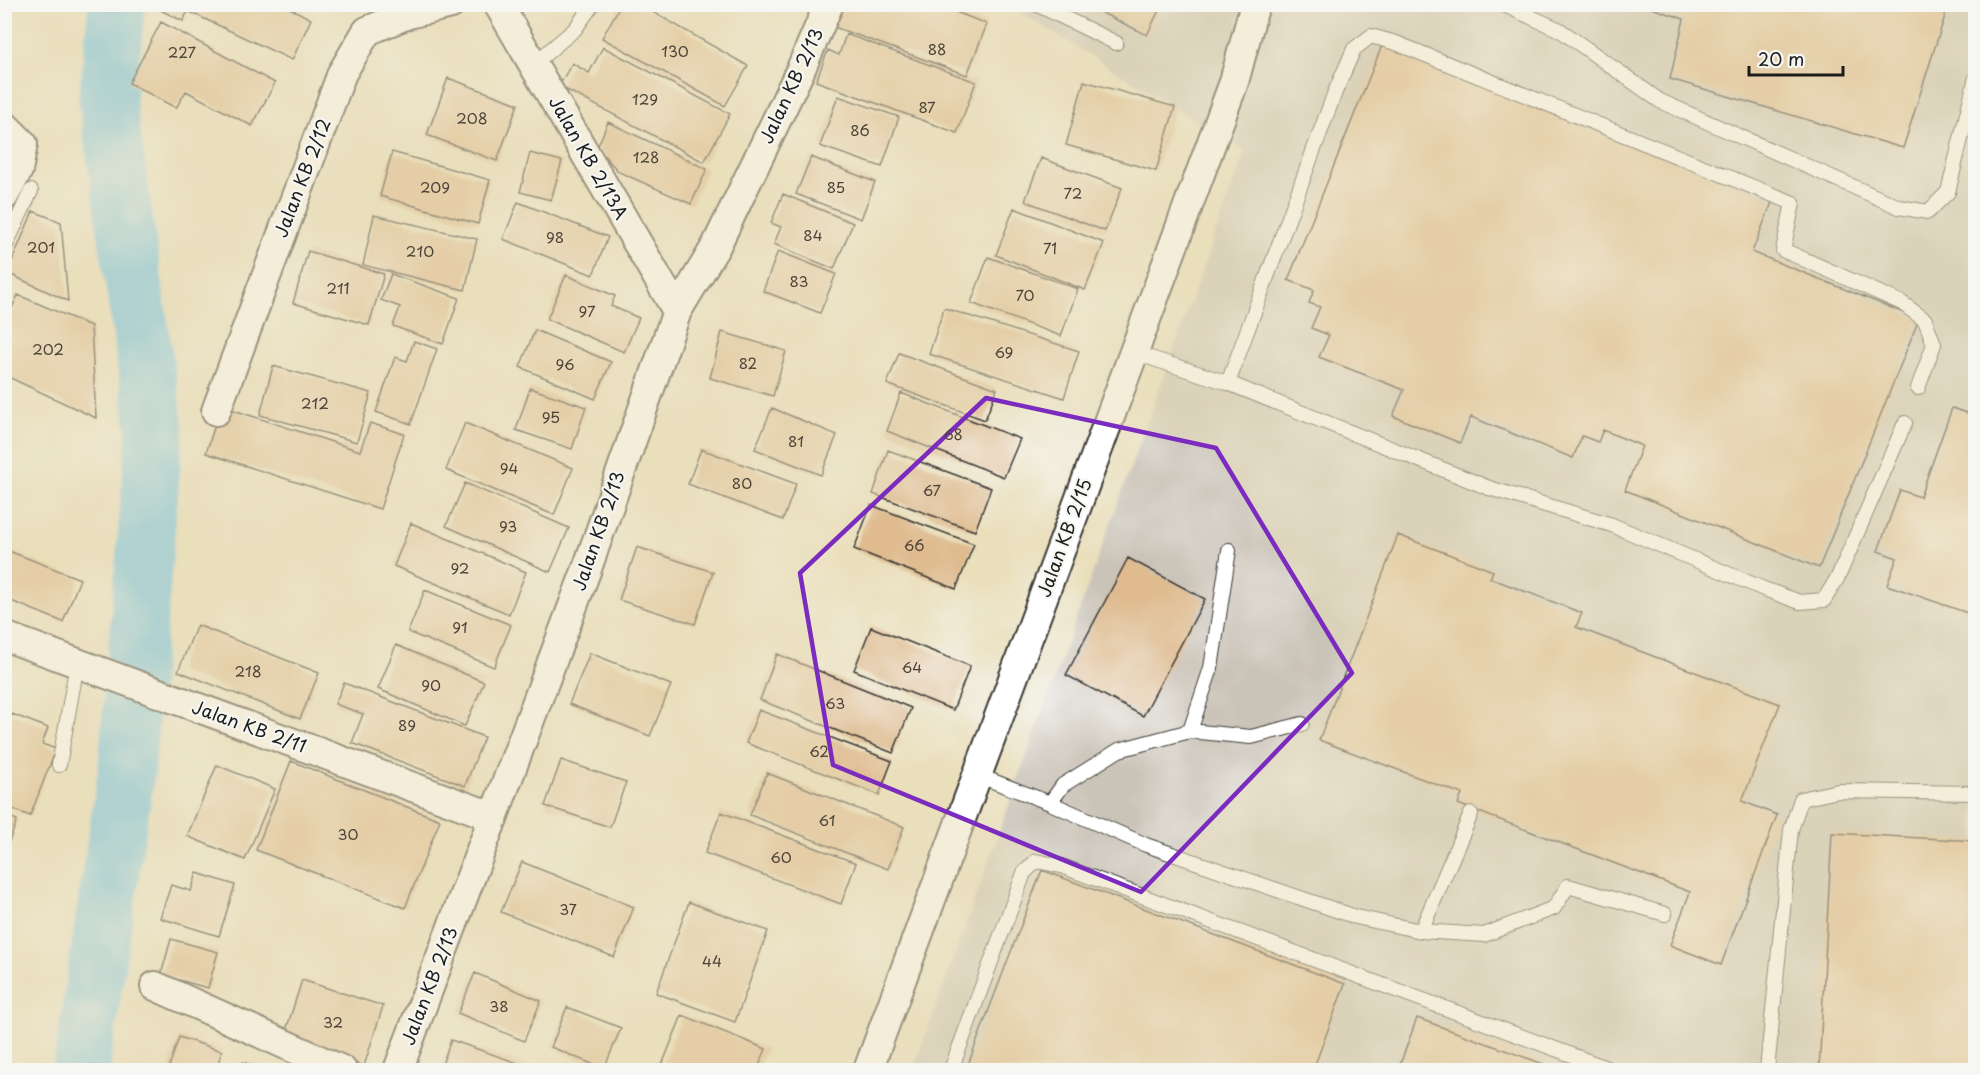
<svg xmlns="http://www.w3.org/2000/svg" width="1980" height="1075" font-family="'Playpen Sans',sans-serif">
<rect width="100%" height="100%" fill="#f6f6f2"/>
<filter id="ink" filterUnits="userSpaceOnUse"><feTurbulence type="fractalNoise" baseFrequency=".0167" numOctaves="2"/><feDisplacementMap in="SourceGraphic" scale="12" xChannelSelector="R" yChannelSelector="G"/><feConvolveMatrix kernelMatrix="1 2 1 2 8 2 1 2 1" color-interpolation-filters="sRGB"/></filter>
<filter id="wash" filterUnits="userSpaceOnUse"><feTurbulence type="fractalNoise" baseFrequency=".008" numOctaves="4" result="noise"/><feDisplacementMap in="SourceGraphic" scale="24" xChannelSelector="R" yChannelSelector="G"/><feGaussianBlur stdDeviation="1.35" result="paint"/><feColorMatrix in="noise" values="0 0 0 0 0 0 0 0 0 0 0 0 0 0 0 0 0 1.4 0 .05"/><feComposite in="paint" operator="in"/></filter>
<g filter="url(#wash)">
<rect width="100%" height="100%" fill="#eadfbb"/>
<!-- industrial -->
<path fill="#cac3b8" d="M1008,5H1975V1070H913L1245,151Z"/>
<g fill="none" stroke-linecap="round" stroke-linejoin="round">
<!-- river -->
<path stroke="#6bc2e8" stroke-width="57" d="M81,1070L126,774L155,429L107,100L117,4"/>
</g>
<g id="blocks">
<!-- building -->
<path fill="#dfbb8f" d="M148,4H282L311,19L292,60L188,11L183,21Z
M621,4H639L748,66L725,106L602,38Z
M833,4H935L987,24L967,75L826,24Z
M1084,4H1162L1147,35Z
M1640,4H1947L1948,6L1903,148L1670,79L1684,19Z
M161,22L275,83L252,126L186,91L176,108L129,83Z
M846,34L976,82L957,133L816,81L828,50L839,55Z
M1383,43L1773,200L1752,252L1919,319L1819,568L1625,490L1642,446L1603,430L1598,442L1582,436L1573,458L1471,417L1460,443L1393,416L1404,390L1319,357L1329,335L1311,328L1320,307L1309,303L1314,290L1288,280Z
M603,47L730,114L704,162L559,86L572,63L589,73Z
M448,78L518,104L497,161L427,135Z
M1084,81L1175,107L1156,171L1066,145Z
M838,96L899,117L882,167L820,146Z
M608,122L707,169L691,204L619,172L597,148Z
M392,152L490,180L478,224L380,196Z
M530,153L562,161L551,200L520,192Z
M811,157L875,182L861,219L796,194Z
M1041,158L1122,188L1105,231L1025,201Z
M783,194L853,223L834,269L774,244L781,227L771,223Z
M518,202L608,237L593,275L503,239Z
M1014,208L1104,243L1085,290L996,255Z
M33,211L61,222L68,301L7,273Z
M374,215L477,239L465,290L363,265Z
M308,251L384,274L369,325L293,303Z
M778,251L836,274L820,313L763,291Z
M988,257L1078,289L1061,336L971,303Z
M391,274L459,298L443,344L393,326L400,307L381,300Z
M566,275L615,296L611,306L639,318L624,352L547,319Z
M18,295L91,326L96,418L4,375V325Z
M944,308L1079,351L1064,398L929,354Z
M535,330L611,362L595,399L520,367Z
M722,332L786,351L773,396L710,378Z
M414,341L437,349L411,424L376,412L395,357L407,361Z
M899,353L997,389L985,420L887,384Z
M273,366L371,393L357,442L260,415Z
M530,388L586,407L572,449L516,430Z
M901,393L1020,439L1004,477L887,431Z
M221,406L360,451L370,423L404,434L380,509L206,453Z
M772,408L837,435L821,475L755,449Z
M1952,408L1976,416V616L1887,585L1897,558L1878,551L1900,490L1920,497Z
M465,423L573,468L554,515L446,470Z
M701,449L796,484L783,520L688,484Z
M888,450L991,488L975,531L873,494Z
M465,483L569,528L550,572L446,526Z
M871,505L974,544L956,589L854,549Z
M411,523L526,572L509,614L394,566Z
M1398,535L1493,571L1490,578L1582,613L1576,627L1780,704L1742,801L1777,815L1721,965L1670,945L1690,892L1458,804L1462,794L1319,740Z
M637,547L713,572L695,624L619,600Z
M4,549L80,579L63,622L4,598Z
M1128,558L1205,599L1143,716L1066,675Z
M425,590L511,625L494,667L408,632Z
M197,625L319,673L300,719L178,671Z
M871,627L970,666L953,710L854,670Z
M396,645L484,682L465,726L378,689Z
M590,653L671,685L650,736L569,704Z
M777,654L911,708L893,753L760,700Z
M344,683L484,737L465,786L352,743L363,714L335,704Z
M759,710L892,761L879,795L746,743Z
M12,714L48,728L42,744L56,749L30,816L5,806V722L8,724Z
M561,760L626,782L610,827L545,806Z
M291,761L440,820L405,908L256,850Z
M217,765L275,789L245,860L187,836Z
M767,773L904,827L888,869L750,815Z
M721,812L856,863L841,904L705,853Z
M4,815L17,820L5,853H4Z
M1832,833L1976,841V1070H1819Z
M522,862L634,907L614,957L501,912Z
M1042,870L1345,984L1313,1070H966Z
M197,873L235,885L219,936L160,918L171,885L191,891Z
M689,902L768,931L735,1022L656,993Z
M171,939L218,952L208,988L161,975Z
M475,973L541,1001L524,1041L458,1013Z
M302,980L383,1006L364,1066L283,1040Z
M567,1007L621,1028L604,1069L551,1047Z
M682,1015L766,1049L757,1070H660Z
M1417,1018L1560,1070H1398Z
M179,1037L222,1051L216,1070H168Z
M451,1040L538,1070H440Z
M243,1062L266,1070H240Z"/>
</g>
</g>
<g filter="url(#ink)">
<use href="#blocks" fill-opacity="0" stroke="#3b3934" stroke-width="1.5"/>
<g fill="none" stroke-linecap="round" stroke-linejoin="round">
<!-- service casing -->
<g stroke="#3b3934" stroke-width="16">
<path id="service" d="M1036,4L1116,43
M1502,4L1560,30L1660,101L1899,207L1928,212L1948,192L1976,77
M534,64L575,29L593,4
M4,249L31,191
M1135,353L1228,383L1489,488L1612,525L1764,589L1800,602L1824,600L1838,577L1905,423
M1228,383L1335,92L1354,49L1371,36L1396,43L1793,203L1783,250L1902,303L1925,320L1934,344L1918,388
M1190,731L1211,668L1229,550
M59,765L77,664
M977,775L1050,803L1146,845L1356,917L1421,931L1484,935L1554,908L1568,886L1665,914
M1050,803L1063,785L1119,750L1190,731L1251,737L1302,724
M1421,931L1471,814
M951,1070L1024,873L1036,861L1061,866L1612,1070
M1767,1070L1791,830L1801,799L1838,791L1976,793"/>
</g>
<!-- minor casing -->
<g stroke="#3b3934" stroke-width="32">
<path id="minor" d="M498,4L677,311
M4,125L23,144L18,170L4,196
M216,411L342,73L367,31L408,14L451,4
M4,636L494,817
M155,986L342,1070
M398,1070L588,566L677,311L716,246L800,71L829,4
M868,1070L1234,82L1255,4"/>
</g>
<!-- service -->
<use href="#service" stroke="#fff" stroke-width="14"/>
<!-- minor -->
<use href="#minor" stroke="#fff" stroke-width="28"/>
</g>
</g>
<!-- marked area -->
<path d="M0 0H1980V1075H0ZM986,398L1216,448L1352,673L1141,892L833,765L800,573Z" fill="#eadfbb" fill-opacity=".55" fill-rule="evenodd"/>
<path fill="none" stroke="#7b2cbf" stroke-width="4.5" stroke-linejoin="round" d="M986,398L1216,448L1352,673L1141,892L833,765L800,573Z"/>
<g text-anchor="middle" stroke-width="4.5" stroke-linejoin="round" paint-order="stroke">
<!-- number labels -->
<g font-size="15" fill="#4d4439">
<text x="937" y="55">88</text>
<text x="675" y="57">130</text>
<text x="182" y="58">227</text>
<text x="645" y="105">129</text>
<text x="927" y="113">87</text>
<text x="472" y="124">208</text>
<text x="860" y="136">86</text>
<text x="646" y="163">128</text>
<text x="435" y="193">209</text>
<text x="836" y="193">85</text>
<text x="1073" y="199">72</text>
<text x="813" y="241">84</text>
<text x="555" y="243">98</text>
<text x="41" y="253">201</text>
<text x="1050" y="254">71</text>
<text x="420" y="257">210</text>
<text x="799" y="287">83</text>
<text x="338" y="294">211</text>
<text x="1025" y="301">70</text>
<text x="587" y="317">97</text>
<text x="48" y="355">202</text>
<text x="1004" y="358">69</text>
<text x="748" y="369">82</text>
<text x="565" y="370">96</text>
<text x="315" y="409">212</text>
<text x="551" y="423">95</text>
<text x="953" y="440">68</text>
<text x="796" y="447">81</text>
<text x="509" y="474">94</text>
<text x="742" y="489">80</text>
<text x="932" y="496">67</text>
<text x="508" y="532">93</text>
<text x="914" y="551">66</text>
<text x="460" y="574">92</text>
<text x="460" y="633">91</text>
<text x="912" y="673">64</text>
<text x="248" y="677">218</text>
<text x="431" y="691">90</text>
<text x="835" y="709">63</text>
<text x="407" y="731">89</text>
<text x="819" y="757">62</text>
<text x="827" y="826">61</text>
<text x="348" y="840">30</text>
<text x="781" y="863">60</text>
<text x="568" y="915">37</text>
<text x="712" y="967">44</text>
<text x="499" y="1012">38</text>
<text x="333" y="1028">32</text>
</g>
<!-- street labels -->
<g font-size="18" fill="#1c1c1c" stroke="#f6f6f2">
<text transform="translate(792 86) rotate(-65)" y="6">Jalan KB 2/13</text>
<text transform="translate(588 158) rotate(60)" y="6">Jalan KB 2/13A</text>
<text transform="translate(303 178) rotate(-69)" y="6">Jalan KB 2/12</text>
<text transform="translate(599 531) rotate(-71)" y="6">Jalan KB 2/13</text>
<text transform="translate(1065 538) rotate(-70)" y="6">Jalan KB 2/15</text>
<text transform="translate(249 727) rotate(20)" y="6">Jalan KB 2/11</text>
<text transform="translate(430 986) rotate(-69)" y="6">Jalan KB 2/13</text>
</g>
</g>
<!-- margin -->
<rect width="1980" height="1075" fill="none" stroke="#f6f6f2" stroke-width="24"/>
<!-- scale -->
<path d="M1749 66v9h94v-9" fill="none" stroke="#1c1c1c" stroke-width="3"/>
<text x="1758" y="66" font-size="18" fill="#1c1c1c" stroke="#f6f6f2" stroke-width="4.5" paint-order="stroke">20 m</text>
</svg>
